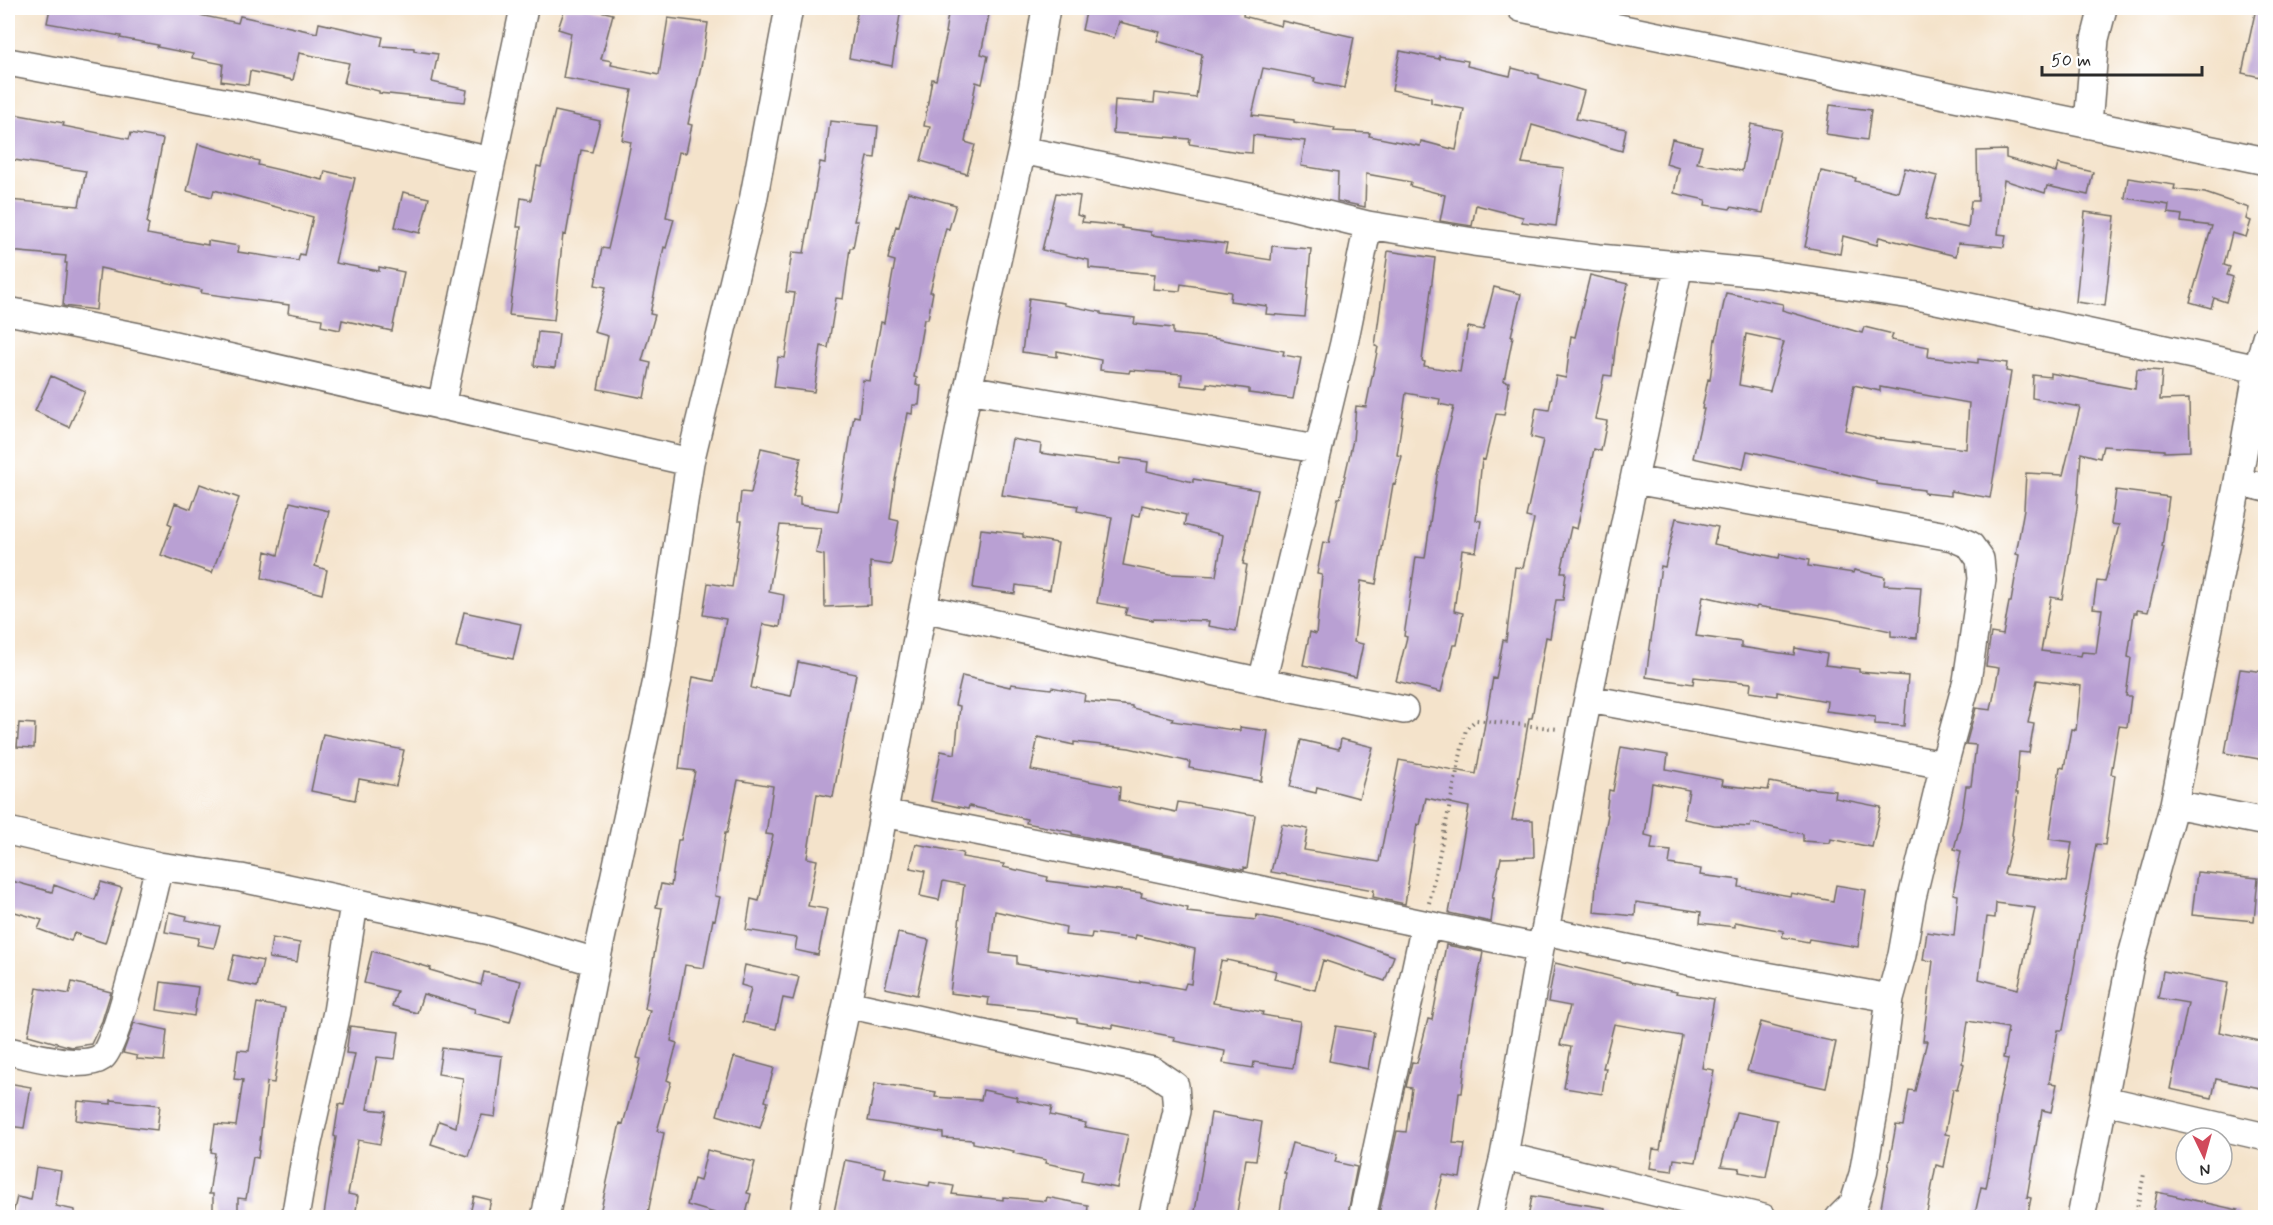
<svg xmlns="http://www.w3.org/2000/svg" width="2273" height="1225" font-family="Mynerve,sans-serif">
<rect width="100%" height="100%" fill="#fff"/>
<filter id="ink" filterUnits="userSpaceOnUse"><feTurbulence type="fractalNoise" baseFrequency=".0167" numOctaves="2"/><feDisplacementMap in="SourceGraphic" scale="12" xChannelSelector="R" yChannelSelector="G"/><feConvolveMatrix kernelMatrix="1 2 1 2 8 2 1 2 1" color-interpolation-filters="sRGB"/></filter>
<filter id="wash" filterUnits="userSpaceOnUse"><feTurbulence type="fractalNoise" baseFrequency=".008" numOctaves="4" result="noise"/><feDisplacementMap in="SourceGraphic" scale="24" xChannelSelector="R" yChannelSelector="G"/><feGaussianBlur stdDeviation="1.35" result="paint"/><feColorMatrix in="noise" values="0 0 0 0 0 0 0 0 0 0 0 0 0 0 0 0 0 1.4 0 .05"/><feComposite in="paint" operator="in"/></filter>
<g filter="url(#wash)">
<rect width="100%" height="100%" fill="#f4e3cb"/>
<g id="blocks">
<!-- building -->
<path fill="#b9a0d3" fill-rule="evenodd" d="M50,8H195L194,14L238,23L240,16L317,33L319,23L383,37L381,46L414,48V51L438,54L432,82L467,90L465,102L379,93V91L344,83L349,63L299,53L293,80L250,71L248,85L221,81L223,64L192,58L193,54L157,47L158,45L120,38L121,36L47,23Z
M565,8H588L613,14L601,59L612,61L611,65L659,75L668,18L708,23L702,62L688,124L692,125L686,153L679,152L666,217L674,219L666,248L664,247L650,314L655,315L642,361L651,363L644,398L598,389L608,336L594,332L606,287L595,285L602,248L608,249L620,198L631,142L622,140L632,90L563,78L571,33L558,29Z
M858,8H901L892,66L849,58Z
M949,8L989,14L981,54L988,56L982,84L976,82L965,142L975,145L967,174L921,161L930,127L924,126L932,79L936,80L947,33H945Z
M1087,8H1244L1243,16L1281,26L1282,21L1354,37L1344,88L1314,82L1315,78L1263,68L1252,115L1294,120V122L1335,128L1334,131L1370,133L1369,136L1420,146L1421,141L1456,150L1464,109L1431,103V98L1392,90L1400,51L1439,59V56L1468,61L1467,66L1510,76L1512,68L1539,75V78L1584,91L1576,119L1626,129L1622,151L1532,125L1522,163L1564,168L1556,226L1522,222L1523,217L1476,205L1472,226L1440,221L1445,195L1410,186L1411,182L1366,174L1365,207L1337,201L1338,172L1301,166L1305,141L1253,135L1252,153L1238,152L1189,144L1190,139L1113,133L1115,100L1154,103L1155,93L1196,98L1202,54L1157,41L1160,32L1119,22L1114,38L1082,30Z
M2256,8H2265V78L2242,73Z
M1830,105L1871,110L1867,140L1826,134Z
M555,111L600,121L592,152L581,150L566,235L563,234L554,320L509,315L521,227H517L521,198L531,200L537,166L541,167Z
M8,113L64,123L63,126L129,139L131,133L163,139L147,223L149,224L147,234L208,245V241L239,246L238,252L298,261L300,254L304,255L313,217L214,190L212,197L187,191L198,144L259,161L258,165L323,180L325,171L355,178L335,263L379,271V267L404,272L392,331L342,320L340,330L321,326L322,319L288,313L289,305L201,293L202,290L100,268L96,310L63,306L67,263H65L66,256L8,251V200L79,206L86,171L8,159Z
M830,121L878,126L875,158L868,157L854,221H858L853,248H850L843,299L836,298L828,348L821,346L814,392L774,387L778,357L785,358L795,293L786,292L792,252L804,253L820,162L825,163Z
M1751,124L1781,130L1763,213L1731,207L1730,209L1705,205L1706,200L1674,193L1679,168L1666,164L1672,139L1702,146L1697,163L1742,171Z
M2006,150V158L2056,172L2058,164L2093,172L2088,195L2047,186L2045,193L2004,180L1998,234L2006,235L2004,247L1958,243L1956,256L1879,237L1877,245L1843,236L1840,254L1805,247L1821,171L1856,178L1855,181L1898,192L1905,168L1937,176L1925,219L1968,228L1971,201H1978L1977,151Z
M2128,178L2175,185L2174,189L2205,193L2249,208L2246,219L2251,221L2246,237L2232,233L2224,265L2230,267L2227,275L2233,277L2226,302L2214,298L2211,308L2190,302L2212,226L2181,222L2182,215L2168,213L2169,205L2125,198Z
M403,192L429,198L420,233L395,227Z
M908,192L956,205L949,229L946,228L930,292H933L928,319H924L914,377L917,378L916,385H921L919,405H913L912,414L908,413L895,480L890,519L899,521L891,565L870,562L871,605L825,607L824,555L816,553L821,528L780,525L769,592L784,595L780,627L763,624L751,688L791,696L798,662L856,674L833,797L817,794L807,858L817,860L808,906L827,909L818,955L795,950L797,938L746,930L751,899L759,901L773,835L766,834L773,786L738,780L727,833H725L715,896L720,897L715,920L713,919L704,968L685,965L671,1041L677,1043L667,1080L671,1082L657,1131L664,1133L647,1218H599L620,1123L623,1124L641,1059L637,1058L650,1010L645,1009L662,908L656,907L661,884L671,886L678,840H681L695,771L679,769L685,718L693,677L714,681L726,619L703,615L708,583L732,587L742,521H738L741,492L751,493L761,448L801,457L793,497H800V505L838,511L854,416L859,417L863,380L870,381L881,322L884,323L895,261L888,259L896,226L899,227Z
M1056,193L1080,196L1077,215L1083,217L1082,222L1122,226V228L1151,232V235L1227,244L1225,253L1271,260L1272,246L1311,249L1305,317L1266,314L1267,306L1230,301L1231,292L1181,284L1180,291L1153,289L1155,274L1089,268V260L1042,250Z
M2085,212L2115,216L2105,306L2076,302Z
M1388,251L1435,258L1422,361L1425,362L1424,366L1460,372L1468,327L1483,330L1494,287L1521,294L1511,336H1513L1504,381L1509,382L1504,415L1496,414L1485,460L1482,459L1476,520L1481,521L1476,552L1462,550L1454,611L1463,613L1457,645H1453L1441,692L1396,681L1407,637L1404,636L1416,557L1425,558L1437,475L1454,407L1439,404L1440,399L1406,393L1397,455L1402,456L1395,485L1393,484L1376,584L1361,581L1354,642L1363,644L1356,677L1303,665L1310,632L1316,634L1322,575L1317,574L1323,542L1329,543L1338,498H1340L1353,440L1356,406L1366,407L1378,347L1375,346Z
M1590,275L1628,284L1617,332L1612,376L1604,375L1595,419L1607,421L1601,451L1594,449L1577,529L1571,527L1561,572H1566L1563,600H1556L1550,638L1546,637L1532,718H1529L1518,782L1519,783L1512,820H1533L1534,857L1501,858L1492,898H1494L1491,922L1449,913L1469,807L1426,798L1420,825L1417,824L1405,904L1373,897L1374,890L1271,872L1282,824L1308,829L1304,850L1379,862L1399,760L1476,774L1493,678L1496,679L1503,640L1506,641L1515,567L1523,568L1534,519L1526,517L1543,440L1531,437L1536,408L1549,410L1556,376L1566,378L1571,336L1575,337Z
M1726,293L1783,304L1782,310L1862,333L1864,327L1893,334L1891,340L1929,347L1928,357L1978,363V359L2007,363L2006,371L2011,372L1990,498L1951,491V496L1924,493V490L1876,484V481L1837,472L1838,471L1747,451L1743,469L1693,458L1704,409H1702L1708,379L1710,380L1715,339L1716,340ZM1746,334L1784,342L1770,391L1739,385ZM1854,385L1880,391V387L1969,403L1966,449L1875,438V437L1845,430Z
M1029,298L1064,303V305L1101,312V314L1135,318L1134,324L1173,328V334L1212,338L1284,351L1283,355L1301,358L1293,399L1249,393V389L1207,383V388L1181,385L1182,374L1130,370L1129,373L1100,370L1101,360L1057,351V357L1022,352Z
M538,332L559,334L555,368L534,366Z
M2137,369L2162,371L2160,400L2189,399L2190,451L2164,452V450L2103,446L2100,458L2081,453L2077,508L2062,599L2051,597L2041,651L2081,656L2082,652L2096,653L2102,609L2093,608L2097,581L2105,582L2119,525L2111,524L2116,490L2169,497L2162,547H2164L2148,612L2137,610V613H2134L2128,657L2131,658L2126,696H2131L2127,727L2119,726L2111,774L2115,775L2105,845L2096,844L2063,1030H2058L2049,1083L2057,1084L2051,1112L2042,1110L2027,1197L2031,1198L2027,1218H1991L1975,1214L1981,1187L1986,1188L1993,1152L1999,1101L2008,1059L2003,1058L2008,1028L1968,1021L1962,1063L1964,1064L1957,1090L1953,1089L1945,1134L1950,1135L1944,1167L1936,1165L1926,1218H1879L1896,1125L1903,1126L1909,1090L1915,1091L1927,1041H1923L1933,961L1923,960L1927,932L1954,936L1958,895L1953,894L1961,851L1954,849L1961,822L1966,786H1971L1976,745L1966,744L1976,708L1991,710L1999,668L1986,666L1991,633L2003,635L2009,602H2011L2019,555L2016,554L2024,509L2026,473L2063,475L2080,407L2032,398L2033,375L2050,377V373L2135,389ZM2037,680L2081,686L2076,730L2071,729L2064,768L2060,767L2049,839L2072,842L2066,882L2004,874L2013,836L2012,835L2018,793H2016L2019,752L2029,753L2034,724L2028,723ZM1996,903L2035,908L2018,989L1979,979L1987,917L1995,918Z
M51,376L85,391L69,427L35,411Z
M1012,439L1041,444L1040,453L1120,464L1121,458L1148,462L1147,471L1193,482V479L1258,490L1243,564L1247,565L1236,631L1208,626L1209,621L1153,619V620L1125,615L1127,608L1097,603L1112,517L1077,511L1078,506L1002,495ZM1142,505L1186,515L1184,525L1223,535L1216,576L1169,574L1123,565L1132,515L1140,516Z
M200,484L239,498L212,573L161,555L172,525L168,523L175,503L191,509Z
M290,502L329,511L315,566L327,570L322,594L262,578L266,551L278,555Z
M1676,518L1718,527L1714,544L1779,558L1780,554L1809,560L1808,566L1853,573L1854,570L1885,577L1884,585L1921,587L1917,638L1891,636V631L1828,618L1757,606L1756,608L1703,596L1696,636L1741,642V647L1794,655L1795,648L1827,654L1825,665L1859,669V672L1908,676L1904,726L1875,724V717L1826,711L1827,701L1777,692V696L1750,692L1751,683L1694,677L1693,684L1646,677L1661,566L1665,567Z
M981,529L1023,534V537L1058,543L1050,590L1016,585L1015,594L973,588Z
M464,612L521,624L513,659L456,647Z
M2240,669L2265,672V760L2225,753Z
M962,676L1010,687L1011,684L1051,689L1052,687L1085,694L1084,701L1132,706V708L1173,718L1172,721L1240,731V727L1268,731L1261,781L1189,768L1190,762L1129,748L1074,742V745L1038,737L1031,770L1120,787L1119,800L1176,812L1178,802L1255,815L1247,868L1244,867V870L1072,834V832L1026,823L1027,819L969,806L968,809L931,801L941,751L955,754L960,706L955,705Z
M19,723L35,724L34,748L17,747Z
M323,734L404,750L396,786L359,779L355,800L311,791Z
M1341,739L1373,747L1359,798L1317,787L1316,793L1290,787L1301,740L1339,749Z
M1621,747L1668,755L1666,769L1723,780L1722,785L1768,790L1770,782L1808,789V788L1836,791L1835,798L1881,807L1872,847L1831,839L1830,843L1803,841V834L1751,823L1750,827L1714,825L1684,819L1689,790L1652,783L1645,835L1653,837L1651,849L1671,851L1669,864L1701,869L1700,875L1740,880L1739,887L1790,896L1791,893L1833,901L1836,885L1866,890L1858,947L1809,939L1808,942L1782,937L1784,931L1735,922V927L1700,923L1701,912L1636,902L1635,916L1594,912L1597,871L1608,815L1606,814L1609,790L1613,791Z
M916,844L963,853L962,857L1004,864L1003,867L1048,877L1047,881L1142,893L1141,897L1188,908L1187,912L1256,920L1257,915L1290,922L1330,933L1394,956L1385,981L1323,960L1315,990L1274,979L1276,971L1227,960L1226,962L1221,961L1213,1003L1263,1012L1262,1015L1300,1021L1293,1068L1254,1062L1253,1068L1223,1063L1225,1051L1174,1041L1175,1037L1113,1025V1028L1077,1022V1019L1040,1013V1011L988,1005L989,998L950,993L964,885L943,881L939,900L920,896L925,871L910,868ZM995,911L1066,927L1065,935L1091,938L1092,933L1135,939L1136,935L1195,949L1191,984L1186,983L1184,989L1140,981V983L1017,964V956L990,953Z
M2197,872L2258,878L2254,921L2192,915Z
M8,880L52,892L54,885L95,900L101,882L122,888L105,943L74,933L71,941L38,929L42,920L8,910Z
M169,912L187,916L186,920L220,926L214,948L197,945L199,938L165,932Z
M898,933L929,940L917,995L885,988Z
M272,938L300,943L297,962L269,958Z
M1446,945L1483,952L1469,1027L1462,1093H1459L1453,1143L1465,1144L1460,1178L1443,1175L1432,1218H1378L1397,1131L1406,1132L1412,1088L1406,1087L1412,1062L1417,1063L1428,1019L1432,1020Z
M372,951L431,968L430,970L481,985L484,972L521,981L510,1022L474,1013L475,1009L423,994L417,1013L392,1006L397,991L364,983Z
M234,955L263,961L257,987L228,981Z
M1555,963L1630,981V982L1677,991L1676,993L1714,999L1702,1068L1714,1070L1696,1162L1674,1159L1672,1171L1650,1168L1653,1149L1660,1150L1682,1036L1614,1024L1603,1068H1606L1602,1094L1564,1088L1571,1047L1560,1045L1570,1006L1548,1002Z
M745,965L799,977L793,1000L783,998L776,1029L743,1022L751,988L741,985Z
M2163,971L2228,983L2219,1032L2265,1042V1089L2216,1079L2212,1098L2170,1089L2188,1003L2158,998Z
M72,982L111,992L102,1021L91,1044L71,1047L28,1035L37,988L69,994Z
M161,982L198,987L194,1016L157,1010Z
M257,1003L285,1008L274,1083L267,1082L258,1158L253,1157L246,1199L238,1198V1213H213V1194H209L215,1153L211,1152L215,1124L236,1126L243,1080L234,1079L238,1050L249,1051Z
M1761,1022L1791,1030L1790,1032L1836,1042L1826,1088L1747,1071Z
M134,1023L167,1030L164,1061L137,1059V1056L123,1053Z
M350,1026L399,1032L395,1059L377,1057L367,1109L386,1111L380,1144L358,1140L348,1194L358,1196L355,1218H340L324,1215L336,1137L334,1136L339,1104L344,1105L355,1054L346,1053Z
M1336,1026L1374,1032L1368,1069L1329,1061Z
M442,1048L502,1056L495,1117L482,1115L468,1156L431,1144L439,1121L456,1127L463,1078L438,1074Z
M734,1057L774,1068L765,1101L768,1102L760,1128L717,1115Z
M8,1083L31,1087L24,1128L8,1126Z
M875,1083L936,1092L935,1097L981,1100L983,1090L1017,1097L1016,1100L1052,1107L1050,1115L1086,1123L1085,1127L1128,1135L1117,1188L1081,1181L1083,1171L1045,1163L1046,1160L1013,1153L1014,1151L973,1143V1140L943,1138V1133L868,1121Z
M111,1100L160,1105L157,1130L76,1120L78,1101L111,1104Z
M1736,1112L1777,1120L1766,1177L1739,1172L1740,1168L1721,1166Z
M1211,1113L1262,1122L1256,1160L1246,1159L1236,1218H1194Z
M1292,1143L1337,1154L1335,1162L1357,1167L1347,1218H1279L1286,1173H1284Z
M707,1150L755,1162L747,1193L751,1194L745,1218H732L687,1205L694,1179L700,1181Z
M845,1160L886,1168L884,1178L929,1186L930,1182L954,1186L952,1194L1003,1200V1197L1046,1201L1047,1197L1088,1205L1087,1218H862L834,1212Z
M36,1167L61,1171L56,1206L75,1210V1218H12L17,1197L31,1200Z
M2157,1192L2238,1210L2237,1218H2152Z
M474,1196L491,1200L487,1217L470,1214Z
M1532,1196L1605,1208L1604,1218H1528Z"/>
</g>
</g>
<g filter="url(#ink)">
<use href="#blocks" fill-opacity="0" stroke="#716b63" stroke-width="1.5"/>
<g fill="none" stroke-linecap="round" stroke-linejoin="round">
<!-- minor casing -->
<g stroke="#716b63" stroke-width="30">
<path id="minor" d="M1521,8L2266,161
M8,62L250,107L491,161
M2088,124L2095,39L2103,8
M1022,150L1287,205L1368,225L1474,242L1598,258L1679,265
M1368,225L1344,343L1262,682L1404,710
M8,311L139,337L690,462L657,680L596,962L545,1218
M968,389L1316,449
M441,406L524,8
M690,462L753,201L789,8
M1634,480L1952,537L1970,545L1980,559L1982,579L1967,681L1944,765L1912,898L1902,955L1890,998L1878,1089L1863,1174L1854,1203L1839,1218
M2238,481L2266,488
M923,608L1262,682
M1589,699L1944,765
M2174,804L2266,822
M883,813C1103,854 1321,904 1540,948
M8,831L159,866L241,878L490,931L596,962
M1545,931L1727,969L1890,998
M847,1004L1153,1071L1175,1086L1177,1111L1152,1218
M8,1051C30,1055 82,1071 102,1057C118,1046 152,894 159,866
M2105,1100L2266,1137
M1504,1156L1763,1218
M295,1218L307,1147L337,1012L354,904
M803,1218L822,1117L847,1004L923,608L968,389L1022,150L1046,8
M1362,1218L1425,925
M1489,1218L1504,1156L1540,948L1545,931L1581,732L1679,265L1761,273L1918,296L2258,369
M2081,1218L2131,959L2174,804L2238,481L2258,369L2266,337"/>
</g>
<!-- path -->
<path stroke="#716b63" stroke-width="4" stroke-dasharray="1.5 4.5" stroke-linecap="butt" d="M1429,903L1466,729L1476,720L1559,729
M2135,1218L2144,1174"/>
<!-- minor -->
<use href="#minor" stroke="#fff" stroke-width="27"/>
</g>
</g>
<!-- margin -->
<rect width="2273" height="1225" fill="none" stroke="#fff" stroke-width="30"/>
<!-- north arrow -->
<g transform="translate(2204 1156) rotate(175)"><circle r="28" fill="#ffffff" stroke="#aaaaaa" stroke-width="1.5"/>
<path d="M0-4.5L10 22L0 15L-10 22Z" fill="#d1495b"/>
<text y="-9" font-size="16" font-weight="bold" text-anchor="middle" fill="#2b2b2b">N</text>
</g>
<!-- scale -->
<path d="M2042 66v9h160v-9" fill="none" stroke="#2b2b2b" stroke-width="3"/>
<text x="2051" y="66" font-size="18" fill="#2b2b2b" stroke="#ffffff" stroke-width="4.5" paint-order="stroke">50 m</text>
</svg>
